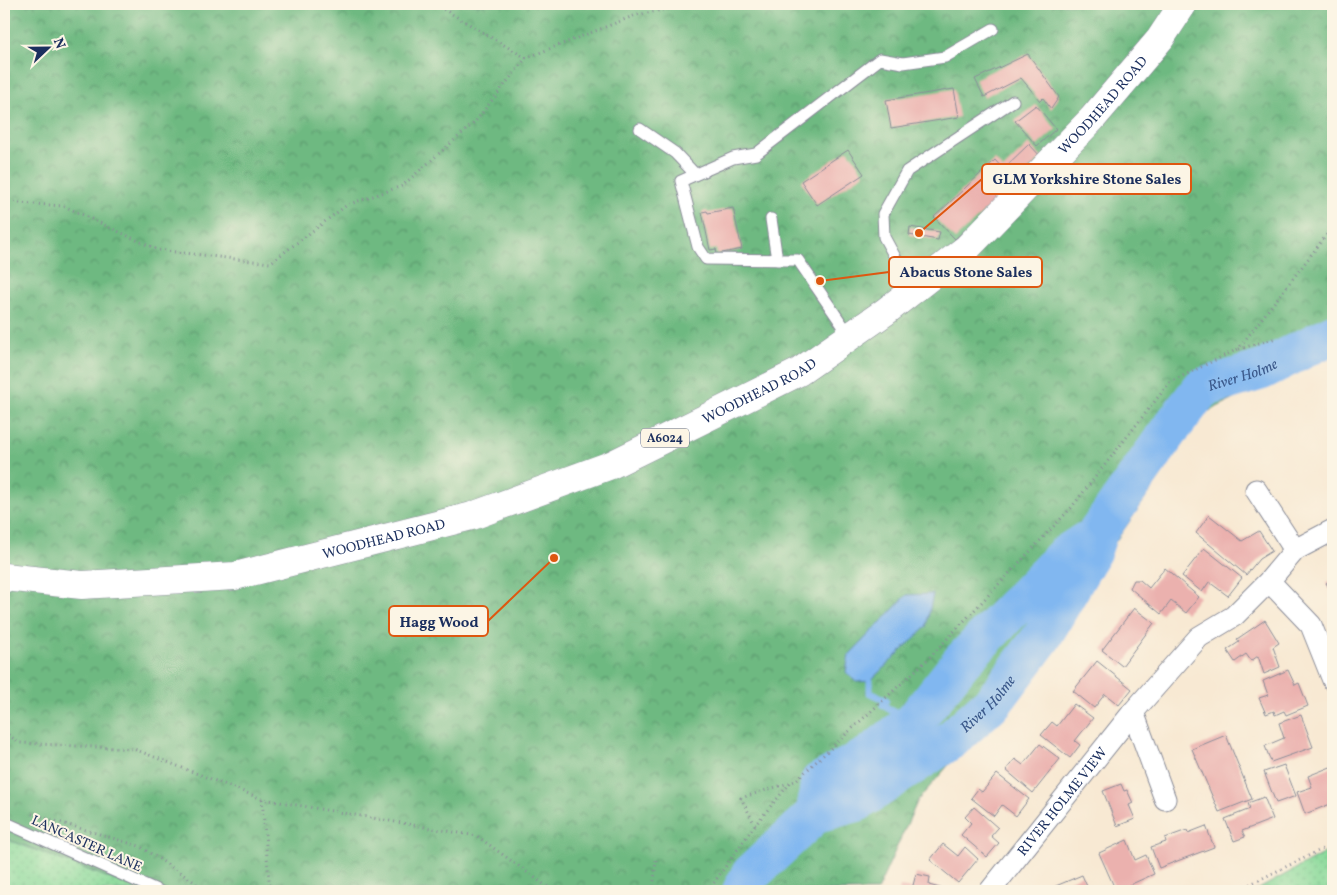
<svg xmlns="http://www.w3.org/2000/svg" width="1337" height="895" font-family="Vollkorn,serif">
<defs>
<pattern id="grass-dots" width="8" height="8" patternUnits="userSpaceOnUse" patternTransform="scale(1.25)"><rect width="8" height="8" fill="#88d999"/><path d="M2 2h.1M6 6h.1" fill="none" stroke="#75bb86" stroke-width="1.8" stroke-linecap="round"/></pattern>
<pattern id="forest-crowns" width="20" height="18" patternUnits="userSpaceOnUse" patternTransform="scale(1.25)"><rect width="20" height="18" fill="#6eb981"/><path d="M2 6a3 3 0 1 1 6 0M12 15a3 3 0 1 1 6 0" fill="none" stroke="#5a976d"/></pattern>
</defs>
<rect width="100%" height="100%" fill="#fcf5e5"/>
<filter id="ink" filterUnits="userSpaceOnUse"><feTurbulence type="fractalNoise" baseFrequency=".02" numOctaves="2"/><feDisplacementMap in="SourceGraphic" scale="10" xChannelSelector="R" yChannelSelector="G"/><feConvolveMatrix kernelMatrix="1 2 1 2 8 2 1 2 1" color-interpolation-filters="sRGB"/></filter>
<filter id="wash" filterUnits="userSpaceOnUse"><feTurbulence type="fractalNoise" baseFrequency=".0096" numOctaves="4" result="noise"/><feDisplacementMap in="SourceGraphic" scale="20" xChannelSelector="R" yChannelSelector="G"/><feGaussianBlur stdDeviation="1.12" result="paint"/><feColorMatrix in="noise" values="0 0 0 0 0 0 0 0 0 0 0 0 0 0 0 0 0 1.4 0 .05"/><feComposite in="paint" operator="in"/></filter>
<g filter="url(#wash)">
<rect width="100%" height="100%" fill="#f8e9d3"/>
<!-- grass -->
<path fill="url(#grass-dots)" stroke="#52847c" d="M4,838L134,887L135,891H4Z
M1333,849V891H1255L1330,850Z"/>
<!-- forest -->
<path fill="url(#forest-crowns)" stroke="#447470" d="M4,4H1333V350L1205,413L1003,703L918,800L877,891H143L4,838Z"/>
<!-- water -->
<path fill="#81b7f0" stroke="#4e73a7" d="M933,594L926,627L870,681L856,682L846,672L849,655L907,595Z"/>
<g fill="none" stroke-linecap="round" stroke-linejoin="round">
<!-- stream -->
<path stroke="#81b7f0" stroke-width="7" d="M870,681V693L886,700L883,705L911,723"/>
<!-- river -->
<g stroke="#81b7f0" stroke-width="40">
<path d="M816,813L820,782L869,756L916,719L962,661L1065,555L1085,542"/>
<path id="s1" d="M742,891L751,874L816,813L857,802L952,739L994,701L1042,637L1092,550L1098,532L1172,427L1202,388L1262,370L1333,334"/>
</g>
</g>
<g id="blocks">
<!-- building -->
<path fill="#ebb1ae" d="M1028,54L1059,97L1051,109L1043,98L1040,101L1021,78L984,97L975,79Z
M954,89L959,117L891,128L886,100Z
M1036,105L1056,129L1037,146L1015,121Z
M1029,144L1042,158L955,239L934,217L995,160L1003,169Z
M848,150L864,174L817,205L801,181Z
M733,208L742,249L717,254L716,249L710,250L702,212L707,211L708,213Z
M910,227L940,232L938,240L909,235Z
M1209,515L1242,541L1259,531L1272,551L1259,559L1246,575L1196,533Z
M1204,548L1242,578L1228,596L1209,582L1202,592L1182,576Z
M1165,568L1199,597L1186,613L1171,601L1161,614L1130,588L1134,580H1140L1149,588Z
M1333,579V594L1326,583Z
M1134,608L1154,623L1122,666L1102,650Z
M1265,620L1279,643L1273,647L1280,667L1264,674L1258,656L1251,661L1246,654L1235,662L1227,650L1239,642L1237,639Z
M1097,661L1132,689L1119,705L1105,694L1094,708L1073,691Z
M1288,670L1295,685L1299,683L1308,706L1286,715L1284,711L1275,715L1274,711L1266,714L1259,698L1268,695L1263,681Z
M1074,704L1093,718L1075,741L1080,745L1070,758L1041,735L1052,722L1057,726Z
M1301,715L1313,747L1271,762L1265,746L1284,738L1279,723Z
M1226,735L1252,799L1219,812L1192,749Z
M1040,744L1060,759L1033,793L1006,770L1015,759L1023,765Z
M1284,765L1296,796L1276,803L1264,772Z
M1333,766V803L1305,814L1297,792L1312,787L1308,776Z
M997,774L1029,799L1016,816L1002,805L994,816L971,798L978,789L982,792Z
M1121,784L1124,791L1127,790L1133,803L1129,805L1135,819L1117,826L1103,791Z
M1264,797L1273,819L1242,831L1245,837L1234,841L1225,819L1250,809L1248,803Z
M974,807L998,828L991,836L999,843L987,857L961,835L971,823L965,817Z
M1206,826L1214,847L1159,868L1151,847L1166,842L1165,838L1187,830L1188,833Z
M1127,840L1135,860L1146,855L1154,874L1116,891L1099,853Z
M943,844L958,856L965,847L978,859L958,883L930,860Z
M916,874L930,877L929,885L950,891H899L900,887L912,889Z
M1082,875L1089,891H1053L1051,888Z"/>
</g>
</g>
<g filter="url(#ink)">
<use href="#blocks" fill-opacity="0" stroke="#8a8c98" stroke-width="1"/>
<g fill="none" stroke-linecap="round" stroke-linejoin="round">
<!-- lane casing -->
<g stroke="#8a8c98" stroke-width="13">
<path id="lane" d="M640,129L675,153L695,174
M771,219L777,260
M913,290L884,237L883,214L907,171L1013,101
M850,336L798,260L706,259L698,247L681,181L733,158L756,154L880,59L903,63L945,57L993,29
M4,822L159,891"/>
</g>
<!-- street casing -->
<g stroke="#8a8c98" stroke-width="23">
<g id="street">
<path d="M1256,490L1295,550"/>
<path d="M1269,581L1311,625L1333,680"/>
<path d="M1133,712L1165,799"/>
<path id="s2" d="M990,891L1133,712L1199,637L1234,616L1269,581L1295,550L1333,530"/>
</g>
</g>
<!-- primary casing -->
<g stroke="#8a8c98" stroke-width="29">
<g id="primary">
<path id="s3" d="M4,577L82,585L235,576L472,516L611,465L799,372L885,312L967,248L1092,119L1160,39L1183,4"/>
</g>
</g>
<!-- path -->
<path stroke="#8a8c98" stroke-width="3" stroke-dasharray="1 4" stroke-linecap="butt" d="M245,4H253
M435,4L526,58
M4,202L64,206L158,250L270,263L347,205L402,186L474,123L526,58L636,15L697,4
M1239,349L1276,338
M4,732L20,743L134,749L262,799L477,836L553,891
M262,799L270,891
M32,814L139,846L193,881L204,891
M755,825L741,798L795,781L927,660L1071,508L1170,382L1238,349L1329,232L1333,229
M653,891L656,860
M708,891L755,825L791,782
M1236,891L1333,844"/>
<!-- lane -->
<use href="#lane" stroke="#fff" stroke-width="11"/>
<!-- street -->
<use href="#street" stroke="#fff" stroke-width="21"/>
<!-- primary -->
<use href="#primary" stroke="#fff" stroke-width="28"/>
</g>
</g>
<g text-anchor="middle" stroke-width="4" stroke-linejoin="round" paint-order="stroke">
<!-- shield labels -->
<rect fill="#fcf5e5" stroke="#5e6a86" stroke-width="1" x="641" y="428.5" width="48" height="19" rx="4"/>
<g font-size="12" font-weight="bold" fill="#1b2f5e">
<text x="665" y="442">A6024</text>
</g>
<!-- street labels -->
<g font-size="14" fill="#1b2f5e" stroke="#fcf5e5">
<text dy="5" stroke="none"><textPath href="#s3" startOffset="1240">WOODHEAD ROAD</textPath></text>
<text dy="5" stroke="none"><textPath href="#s3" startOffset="790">WOODHEAD ROAD</textPath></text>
<text dy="5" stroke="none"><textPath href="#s3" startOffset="385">WOODHEAD ROAD</textPath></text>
<text dy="5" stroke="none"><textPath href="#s2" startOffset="115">RIVER HOLME VIEW</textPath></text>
<text transform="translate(87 843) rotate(24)" y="5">LANCASTER LANE</text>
</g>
<!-- water labels -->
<g font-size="15" font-style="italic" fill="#3a588a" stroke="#fcf5e5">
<text dy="5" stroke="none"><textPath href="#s1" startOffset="741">River Holme</textPath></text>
<text dy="5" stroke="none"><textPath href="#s1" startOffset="315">River Holme</textPath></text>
</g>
</g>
<!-- callouts -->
<path fill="none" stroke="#de5710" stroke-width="2" d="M919 233L982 179M820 281L889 272M554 558L488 621"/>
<g fill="#de5710" stroke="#fcf5e5" stroke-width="2">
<circle cx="919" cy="233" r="5"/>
<circle cx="820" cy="281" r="5"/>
<circle cx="554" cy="558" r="5"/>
</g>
<g fill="#fcf5e5" stroke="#de5710" stroke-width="2">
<rect x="982" y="164" width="209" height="30" rx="5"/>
<rect x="889" y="257" width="153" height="30" rx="5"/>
<rect x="389" y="606" width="99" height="30" rx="5"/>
</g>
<g font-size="15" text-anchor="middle" font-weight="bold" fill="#1b2f5e">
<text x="1087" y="184">GLM Yorkshire Stone Sales</text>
<text x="966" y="277">Abacus Stone Sales</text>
<text x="439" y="627">Hagg Wood</text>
</g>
<!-- margin -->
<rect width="1337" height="895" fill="none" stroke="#fcf5e5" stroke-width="20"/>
<!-- north arrow -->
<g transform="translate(48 48) rotate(68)" stroke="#fcf5e5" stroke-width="4" paint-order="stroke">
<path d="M0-4L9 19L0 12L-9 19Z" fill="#1b2f5e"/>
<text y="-8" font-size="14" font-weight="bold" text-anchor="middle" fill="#1b2f5e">N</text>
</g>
</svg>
